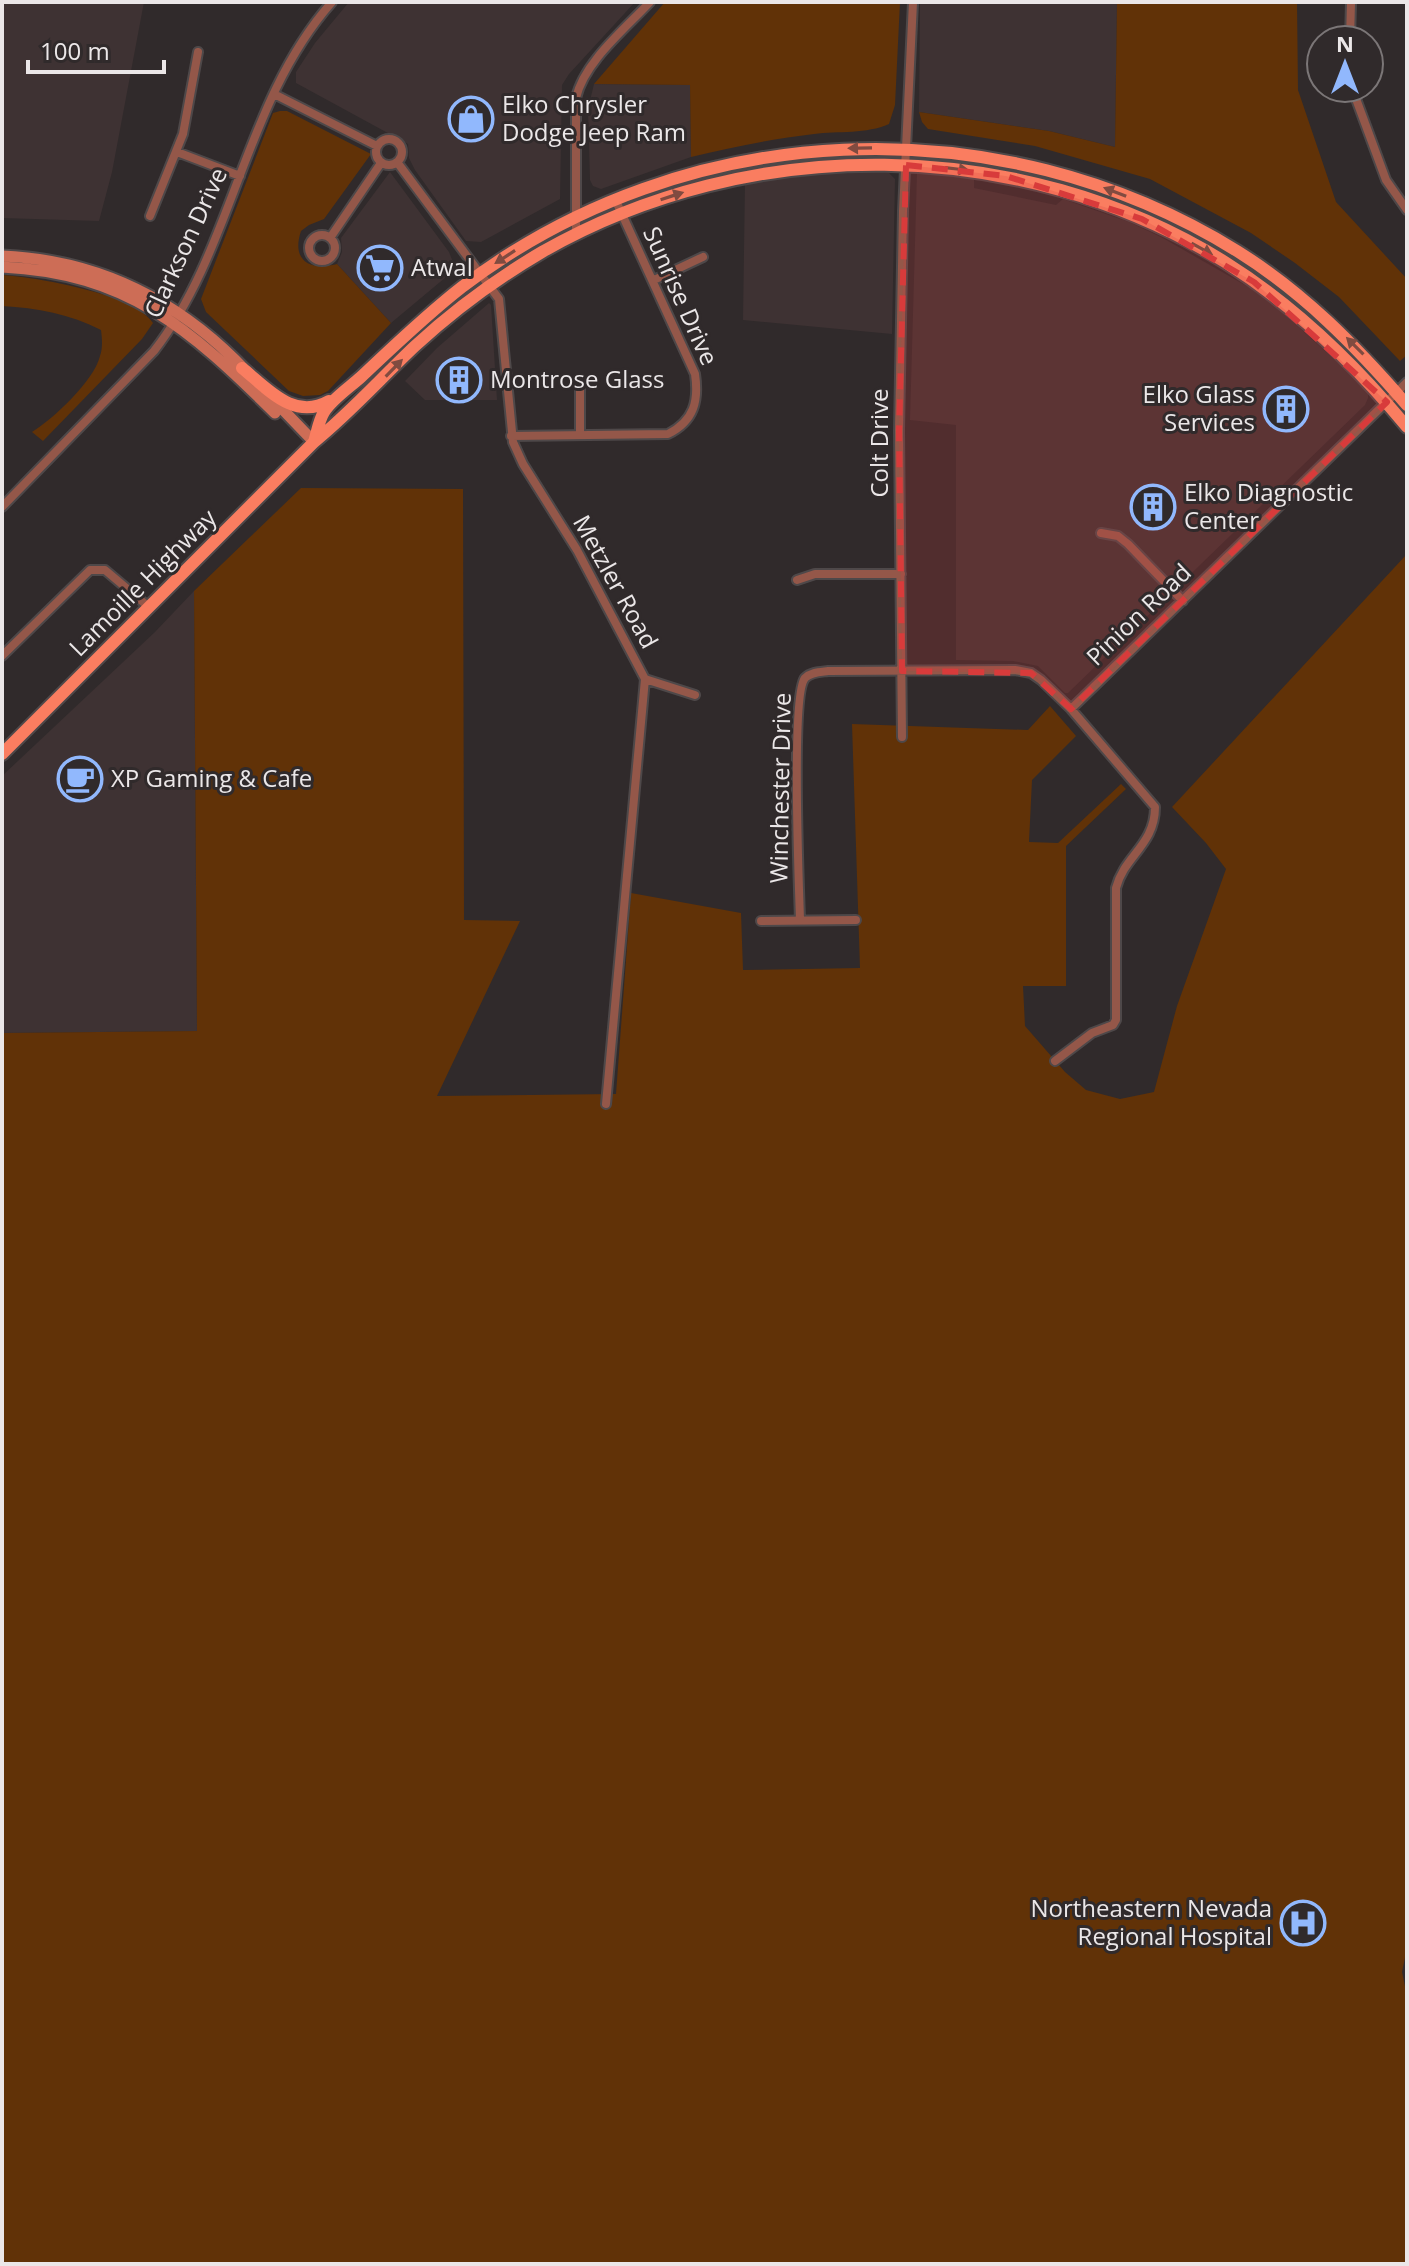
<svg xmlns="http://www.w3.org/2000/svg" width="1409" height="2266" font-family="'Open Sans',sans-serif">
<rect width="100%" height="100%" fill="#302a2b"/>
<!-- built -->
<path fill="#3e3233" d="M2,2H144L112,172L99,221L2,218Z
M349,2H635L569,74L562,85L560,199L481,242L466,241L415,170L409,158L408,144L296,83V72L315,43Z
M920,2H1117L1115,147L1049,131L919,112Z
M594,84L690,85L691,157L601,189L593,186L590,180L588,109Z
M868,170L889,173L895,179L892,334L743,320L745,182L811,172Z
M390,172L449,252L453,262L452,272L391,323L337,264L342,252L341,238Z
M917,172L974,178V188L1056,205L1063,199L1129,222L1161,237L1250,288L1280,310L1368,390V398L1365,405L1068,693H1065L1038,666L1013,661L956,660V425L910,420Z
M489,303L491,305L497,400H425L405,381L437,348Z
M194,591L197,1031L2,1033V776L155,632Z"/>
<!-- green -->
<path fill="#613207" d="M665,2H900L895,105L889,124C867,134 838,131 814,134C772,139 732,147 691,157L690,85L594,84Z
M1117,2H1297L1298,90L1336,202L1407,279V355L1400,361L1339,297L1295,263L1251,233L1150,179L1035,146L928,129L922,122L919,112L1049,131L1115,147Z
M280,111H287L371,154L324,219L309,225L301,231C291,261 310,271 337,264L391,323L328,391L320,395L303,396L289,391L206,312L201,299L273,113Z
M2,275C36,277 135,294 153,323L142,339L43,441L32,432C53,419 94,381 100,356C103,347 102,338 101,330C70,314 37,308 2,306Z
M301,488L463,489L464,920L520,921L437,1096L616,1094L631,893L741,913L743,970L860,968L852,724L1028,730L1050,706L1076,736L1032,780L1029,842L1058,843L1121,784L1126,789L1066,846V986H1023L1025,1026L1065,1072L1086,1090L1120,1099L1154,1092L1177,1006L1226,869L1206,843L1172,807L1407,554V1948L1402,1972L1407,1996V2264H2V1033L197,1031L194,591Z"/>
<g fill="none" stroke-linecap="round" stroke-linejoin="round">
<!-- minor casing -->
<g stroke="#4e4849" stroke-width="12">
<path id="minor" d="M1350,40L1351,2
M1352,88L1386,180L1407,210
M274,94L377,146
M376 152a13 13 0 1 1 26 0a13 13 0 1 1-26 0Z
M177,152L240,176
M397,162L499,299L513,442L523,464L577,550L645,679L606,1104
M150,216L183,134L198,52
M576,235V98C584,62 626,28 650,2
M309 248a13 13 0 1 1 26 0a13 13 0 1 1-26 0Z
M330,238L381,163
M654,280L703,257
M580,388V434
M511,436L668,434C694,421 699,401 695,374L615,199
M2,507L154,351C234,248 244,101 332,2
M1101,533L1118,536L1128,544L1183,601
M797,580L815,574H901
M2,656L90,570H105L150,608
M645,679L695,695
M1071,709L1407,382
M902,737L899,431L903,211L913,2
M800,920C799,886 791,694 805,678C811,672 820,672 828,671L1015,670L1031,673L1041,680L1071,709L1155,807C1155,845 1124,856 1116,888V1020L1113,1025L1092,1033L1055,1061
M761,921L856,920"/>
</g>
<!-- secondary casing -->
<g stroke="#4e4849" stroke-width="15">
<path id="secondary" d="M2,256C99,260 181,302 247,372
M2,267C128,273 190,329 275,413
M267,393L314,442"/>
</g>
<!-- primary casing -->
<g stroke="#4e4849" stroke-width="16">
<path id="primary" d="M242,368C268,389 294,421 329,401
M314,442C317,432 319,420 324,412C332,399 350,387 361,377C394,346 426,315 462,287C685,117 998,103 1237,251C1304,293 1355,345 1407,405
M2,754L314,442C350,413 381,378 415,346C454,310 496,279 542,252C750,133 1020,135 1225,262C1295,306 1354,363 1407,427"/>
</g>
<!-- minor -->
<use href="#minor" stroke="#945749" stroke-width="8"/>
<!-- secondary -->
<use href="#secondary" stroke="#cd6d56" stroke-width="11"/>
<!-- primary -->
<use href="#primary" stroke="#fa7d60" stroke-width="12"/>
</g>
<!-- one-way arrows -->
<defs><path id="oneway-solid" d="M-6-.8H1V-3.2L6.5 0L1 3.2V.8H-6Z" transform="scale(2)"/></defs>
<g fill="#814b40">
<use href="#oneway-solid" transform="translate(860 148) rotate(179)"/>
<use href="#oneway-solid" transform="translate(957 169) rotate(7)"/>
<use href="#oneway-solid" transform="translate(1115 192) rotate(-159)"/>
<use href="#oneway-solid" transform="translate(672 196) rotate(-18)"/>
<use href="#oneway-solid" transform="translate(1202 249) rotate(29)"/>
<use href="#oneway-solid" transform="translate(505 257) rotate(147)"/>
<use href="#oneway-solid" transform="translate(1355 346) rotate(-135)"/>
<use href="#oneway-solid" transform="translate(394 368) rotate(-46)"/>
</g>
<!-- marked area -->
<path fill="#d83b3b" fill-opacity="0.2" stroke="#d83b3b" stroke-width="6" stroke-dasharray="16 10" stroke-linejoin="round" d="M906,165L1006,176L1142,219L1254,282L1387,402L1071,709L1031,673L902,671L899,431Z"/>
<!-- icons -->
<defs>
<g id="shop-ring" transform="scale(2.3)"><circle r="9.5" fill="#302a2b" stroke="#91b8fd" stroke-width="1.5"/><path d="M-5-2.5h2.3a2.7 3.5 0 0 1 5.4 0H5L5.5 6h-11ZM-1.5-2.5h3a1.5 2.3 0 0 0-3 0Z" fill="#91b8fd"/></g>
<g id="supermarket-ring" transform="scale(2.3)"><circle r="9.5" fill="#302a2b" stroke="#91b8fd" stroke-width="1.5"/><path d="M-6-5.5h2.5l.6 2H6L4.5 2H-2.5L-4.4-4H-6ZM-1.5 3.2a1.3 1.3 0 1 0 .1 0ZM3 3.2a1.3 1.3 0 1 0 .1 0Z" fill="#91b8fd"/></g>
<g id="building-ring" transform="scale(2.3)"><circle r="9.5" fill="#302a2b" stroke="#91b8fd" stroke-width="1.5"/><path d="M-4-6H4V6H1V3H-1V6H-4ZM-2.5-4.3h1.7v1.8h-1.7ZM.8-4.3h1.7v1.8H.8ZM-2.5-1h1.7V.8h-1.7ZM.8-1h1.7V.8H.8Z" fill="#91b8fd"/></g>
<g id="cafe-ring" transform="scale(2.3)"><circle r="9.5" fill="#302a2b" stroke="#91b8fd" stroke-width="1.5"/><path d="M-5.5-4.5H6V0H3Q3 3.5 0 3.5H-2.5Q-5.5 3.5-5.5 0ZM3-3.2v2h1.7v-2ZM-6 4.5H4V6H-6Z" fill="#91b8fd"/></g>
<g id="hospital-ring" transform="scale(2.3)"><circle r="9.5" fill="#302a2b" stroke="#91b8fd" stroke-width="1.5"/><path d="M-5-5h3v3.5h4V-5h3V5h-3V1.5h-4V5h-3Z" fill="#91b8fd"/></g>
</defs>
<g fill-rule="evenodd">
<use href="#shop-ring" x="471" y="119"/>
<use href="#supermarket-ring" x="380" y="268"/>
<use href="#building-ring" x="459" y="380"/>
<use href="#building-ring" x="1286" y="409"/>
<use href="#building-ring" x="1153" y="507"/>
<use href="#cafe-ring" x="80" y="779"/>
<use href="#hospital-ring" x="1303" y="1923"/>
</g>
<g text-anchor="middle" stroke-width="6" stroke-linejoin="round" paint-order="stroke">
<!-- poi labels -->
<g font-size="24" fill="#ebe7e8" stroke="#302a2b" text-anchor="start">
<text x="502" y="113">Elko Chrysler<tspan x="502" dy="28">Dodge Jeep Ram</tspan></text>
<text x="411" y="276">Atwal</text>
<text x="490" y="388">Montrose Glass</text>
<text x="1255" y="403" text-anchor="end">Elko Glass<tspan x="1255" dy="28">Services</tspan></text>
<text x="1184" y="501">Elko Diagnostic<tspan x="1184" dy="28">Center</tspan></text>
<text x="111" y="787">XP Gaming &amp; Cafe</text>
<text x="1272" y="1917" text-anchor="end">Northeastern Nevada<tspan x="1272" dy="28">Regional Hospital</tspan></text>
</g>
<!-- street labels -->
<g font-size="24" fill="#ebe7e8" stroke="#302a2b">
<text transform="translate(186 243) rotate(-65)" y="8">Clarkson Drive</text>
<text transform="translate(680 296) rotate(66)" y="8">Sunrise Drive</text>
<text transform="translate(880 443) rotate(-90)" y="8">Colt Drive</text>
<text transform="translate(615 582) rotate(61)" y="8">Metzler Road</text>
<text transform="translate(143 583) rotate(-45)" y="8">Lamoille Highway</text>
<text transform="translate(1139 615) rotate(-44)" y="8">Pinion Road</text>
<text transform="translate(781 788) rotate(-89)" y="8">Winchester Drive</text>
</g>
</g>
<!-- border -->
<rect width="1409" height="2266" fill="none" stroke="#ebe7e8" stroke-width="8"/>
<!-- north arrow -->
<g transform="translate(1345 64)"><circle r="38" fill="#302a2b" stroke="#7b7677" stroke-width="2"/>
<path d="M0-6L14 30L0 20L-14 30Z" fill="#91b8fd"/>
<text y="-12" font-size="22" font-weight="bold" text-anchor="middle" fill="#ebe7e8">N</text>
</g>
<!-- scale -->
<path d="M28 60v12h136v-12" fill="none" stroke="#ebe7e8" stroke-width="4"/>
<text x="40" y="60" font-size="24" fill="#ebe7e8" stroke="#302a2b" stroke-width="6" paint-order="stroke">100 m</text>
</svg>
